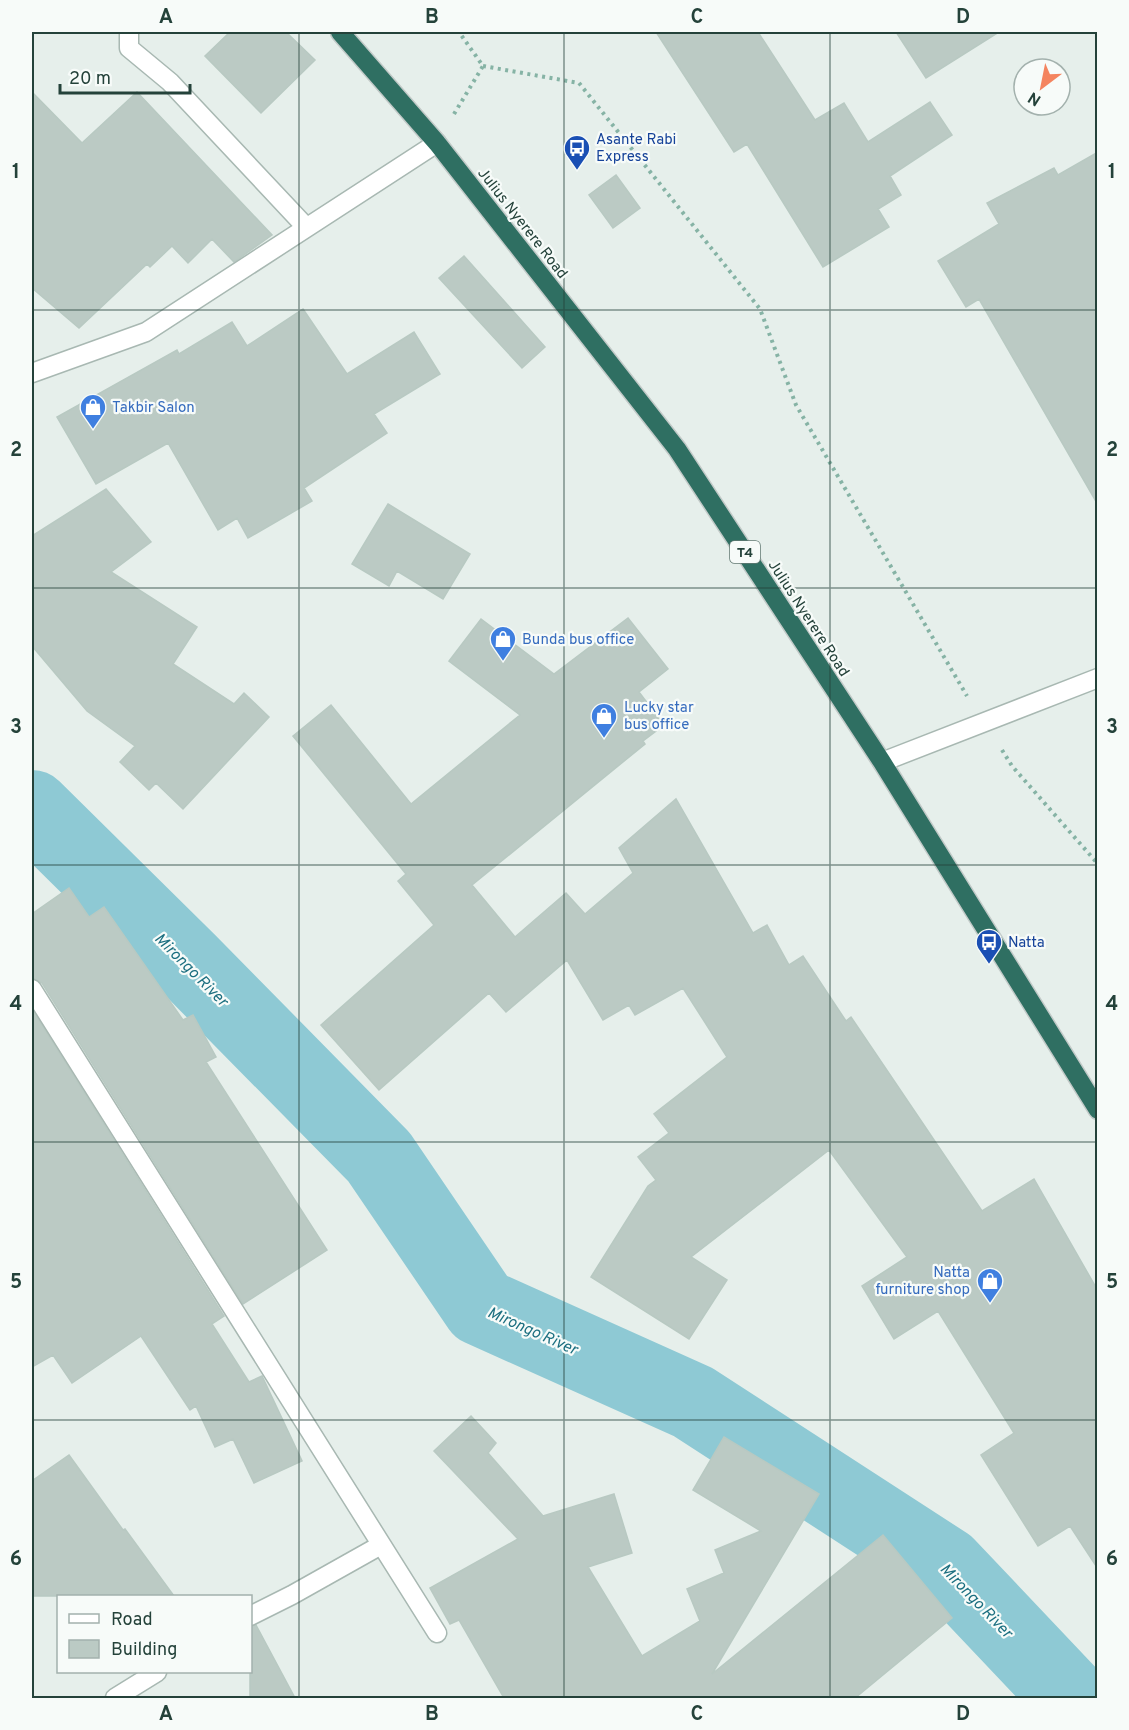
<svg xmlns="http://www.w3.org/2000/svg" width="1129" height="1730" font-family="Overpass,sans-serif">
<rect width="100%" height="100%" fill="#e6efeb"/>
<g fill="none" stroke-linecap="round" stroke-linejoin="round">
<!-- river -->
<path stroke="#8ec9d4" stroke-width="78" d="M32,809L188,963L379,1157L481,1307L693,1402L946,1566L1071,1698"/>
</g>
<!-- building -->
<path fill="#bbcac4" stroke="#b8c9c2" stroke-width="1.5" d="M230,32H286L315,60L261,113L205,56Z
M656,32H758L815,120L844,103L868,142L930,102L952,135L890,176L901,195L878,209L889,227L823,267L747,144L734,152Z
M896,32H999L926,78Z
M32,92L82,143L137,92L272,235L234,262L212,239L188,263L172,246L150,267L147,264L79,328L32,288Z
M1098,152V505L979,299L966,307L938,261L999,224L987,203L1054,168L1058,175Z
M616,175L640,208L613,228L589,195Z
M464,256L545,347L522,368L439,278Z
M303,309L347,374L414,332L440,374L374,414L387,433L304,488L312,501L248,538L237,518L218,530L168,443L96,484L57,417L177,350L179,354L232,322L247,346Z
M106,489L151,542L111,572L197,627L173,664L234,704L244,693L269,717L183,809L156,783L149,790L120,762L135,746L87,711L32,646V536Z
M388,504L470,554L443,599L397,571L389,586L352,564Z
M628,618L668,669L639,692L664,725L643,741L645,744L472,885L515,937L566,893L585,914L633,873L619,848L676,799L753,933L767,925L789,965L803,956L846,1021L851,1017L982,1211L1034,1179L1098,1291V1569L1070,1526L1038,1546L981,1455L1014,1433L938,1311L894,1339L862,1286L907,1257L829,1150L691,1257L727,1280L689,1339L591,1277L648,1186L656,1180L638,1157L669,1133L654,1114L727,1057L683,988L635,1015L629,1005L603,1020L567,960L506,1012L489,993L379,1090L321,1025L434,925L398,881L406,874L293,736L331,705L411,804L520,715L449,661L481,619L554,674Z
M69,888L89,917L104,907L183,1020L193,1015L216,1057L206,1062L327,1250L243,1304L42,983L32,978V914Z
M32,1009L224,1316L212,1324L249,1382L262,1376L263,1378L302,1461L254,1483L233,1439L215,1447L196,1406L190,1410L141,1336L72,1383L53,1355L32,1367Z
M471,1416L496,1443L488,1453L543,1516L614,1494L632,1553L588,1567L642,1656L700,1621L687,1589L724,1573L715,1550L761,1531L693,1490L724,1437L819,1494L712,1674L883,1535L952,1618L855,1698H504L459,1620L450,1624L430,1588L518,1539L434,1451Z
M69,1455L123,1530L125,1529L174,1596H32V1481Z
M256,1625L295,1698H250V1627Z"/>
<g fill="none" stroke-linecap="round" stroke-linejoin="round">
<!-- lane casing -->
<g stroke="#a8b8b2" stroke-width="21">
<path id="lane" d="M129,32V48L170,82L306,227
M32,373L146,332L437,143
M882,762L1098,678"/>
</g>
<!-- street casing -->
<g stroke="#a8b8b2" stroke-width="21">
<path id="street" d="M32,989L437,1633
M250,1616L292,1595L381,1545
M115,1698L157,1672"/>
</g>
<!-- highway casing -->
<g stroke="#c2cac8" stroke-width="21">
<path id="highway" d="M340,32L437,143L677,449L882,762L1098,1110"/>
</g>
<!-- path -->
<path stroke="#86b3a5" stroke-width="4" stroke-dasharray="3 4.5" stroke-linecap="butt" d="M483,66L579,83L760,309L796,405L967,696
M454,114L483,66L459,32
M1002,750L1012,766L1098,864"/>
<!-- lane -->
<use href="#lane" stroke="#fff" stroke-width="18"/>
<!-- street -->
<use href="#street" stroke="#fff" stroke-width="18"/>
<!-- highway -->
<use href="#highway" stroke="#2f6f62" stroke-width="18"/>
</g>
<!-- grid -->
<path fill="none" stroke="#24423a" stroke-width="1.5" stroke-opacity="0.55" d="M299,32V1698M564,32V1698M830,32V1698M32,310H1098M32,588H1098M32,865H1098M32,1142H1098M32,1420H1098"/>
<!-- icons -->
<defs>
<g id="bus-pin" transform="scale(1.35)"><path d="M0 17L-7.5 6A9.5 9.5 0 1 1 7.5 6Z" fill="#1a4fb4" stroke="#f7fbf9"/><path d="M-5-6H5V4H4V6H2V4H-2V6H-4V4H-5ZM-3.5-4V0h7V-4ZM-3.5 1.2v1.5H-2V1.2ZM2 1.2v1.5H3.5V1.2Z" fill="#fff"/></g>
<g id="shop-pin" transform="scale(1.35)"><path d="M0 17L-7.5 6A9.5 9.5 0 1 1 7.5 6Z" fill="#3f7fe0" stroke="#f7fbf9"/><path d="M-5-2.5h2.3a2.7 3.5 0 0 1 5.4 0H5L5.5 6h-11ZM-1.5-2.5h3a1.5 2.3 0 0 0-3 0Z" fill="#fff"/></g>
</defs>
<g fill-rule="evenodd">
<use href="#bus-pin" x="577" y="148"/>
<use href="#shop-pin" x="93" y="407"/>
<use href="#shop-pin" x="503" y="639"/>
<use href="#shop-pin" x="604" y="716"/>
<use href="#bus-pin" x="989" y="942"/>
<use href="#shop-pin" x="990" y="1281"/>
</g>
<g text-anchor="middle" stroke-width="4.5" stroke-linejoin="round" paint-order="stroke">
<!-- shield labels -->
<rect fill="#f7fbf9" stroke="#637a73" stroke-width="1.5" x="730" y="541" width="30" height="22" rx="4.5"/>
<g font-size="14" font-weight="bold" fill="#24423a">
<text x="745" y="557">T4</text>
</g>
<!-- transit labels -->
<g font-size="15" fill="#164399" stroke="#f7fbf9" text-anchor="start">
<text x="596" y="144">Asante Rabi<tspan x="596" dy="17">Express</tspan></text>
<text x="1008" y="947">Natta</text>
</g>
<!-- street labels -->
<g font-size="15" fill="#24423a" stroke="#f7fbf9">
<text transform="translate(523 223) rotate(52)" y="5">Julius Nyerere Road</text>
<text transform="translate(809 618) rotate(57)" y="5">Julius Nyerere Road</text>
</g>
<!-- shop labels -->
<g font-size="15" fill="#366cbe" stroke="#f7fbf9" text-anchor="start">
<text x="112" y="412">Takbir Salon</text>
<text x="522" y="644">Bunda bus office</text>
<text x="624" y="712">Lucky star<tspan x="624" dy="17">bus office</tspan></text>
<text x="970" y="1277" text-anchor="end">Natta<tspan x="970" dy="17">furniture shop</tspan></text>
</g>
<!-- water labels -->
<g font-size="16" font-style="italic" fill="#1c6f80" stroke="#f7fbf9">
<text transform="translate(192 969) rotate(45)" y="6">Mirongo River</text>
<text transform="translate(533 1330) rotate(24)" y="6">Mirongo River</text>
<text transform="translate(977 1600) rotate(46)" y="6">Mirongo River</text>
</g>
</g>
<!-- border -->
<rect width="1129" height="1730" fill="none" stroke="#f7fbf9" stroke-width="66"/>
<!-- legend -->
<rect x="57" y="1595" width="195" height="78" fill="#f7fbf9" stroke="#a3b1ad" stroke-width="1.5"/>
<rect x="69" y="1614" width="30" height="9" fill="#ffffff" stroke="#a3b1ad" stroke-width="1.5"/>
<text x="111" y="1625" font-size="18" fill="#24423a">Road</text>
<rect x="69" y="1640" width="30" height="18" fill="#bbcac4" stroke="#a3b1ad" stroke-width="1.5"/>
<text x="111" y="1655" font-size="18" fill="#24423a">Building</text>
<!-- north arrow -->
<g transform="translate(1042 87) rotate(212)"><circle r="28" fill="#f7fbf9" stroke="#a3b1ad" stroke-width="1.5"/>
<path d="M0-4.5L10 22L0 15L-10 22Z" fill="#f4845f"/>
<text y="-9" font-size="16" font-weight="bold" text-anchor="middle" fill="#24423a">N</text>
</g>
<!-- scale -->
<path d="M60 84v9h130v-9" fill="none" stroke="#24423a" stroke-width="3"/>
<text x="69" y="84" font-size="18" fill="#24423a" stroke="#f7fbf9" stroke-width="4.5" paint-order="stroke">20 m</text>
<rect x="33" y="33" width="1063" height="1664" fill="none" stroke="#24423a" stroke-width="2"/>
<g font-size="20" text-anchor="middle" font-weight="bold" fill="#24423a">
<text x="166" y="23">A</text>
<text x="432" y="23">B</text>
<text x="697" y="23">C</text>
<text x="963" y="23">D</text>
<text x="16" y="178">1</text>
<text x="1112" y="178">1</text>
<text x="16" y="456">2</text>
<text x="1112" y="456">2</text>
<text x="16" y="733">3</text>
<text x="1112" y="733">3</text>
<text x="16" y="1010">4</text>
<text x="1112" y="1010">4</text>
<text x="16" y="1288">5</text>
<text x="1112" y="1288">5</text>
<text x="16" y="1565">6</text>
<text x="1112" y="1565">6</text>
<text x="166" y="1720">A</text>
<text x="432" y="1720">B</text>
<text x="697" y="1720">C</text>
<text x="963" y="1720">D</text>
</g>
</svg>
